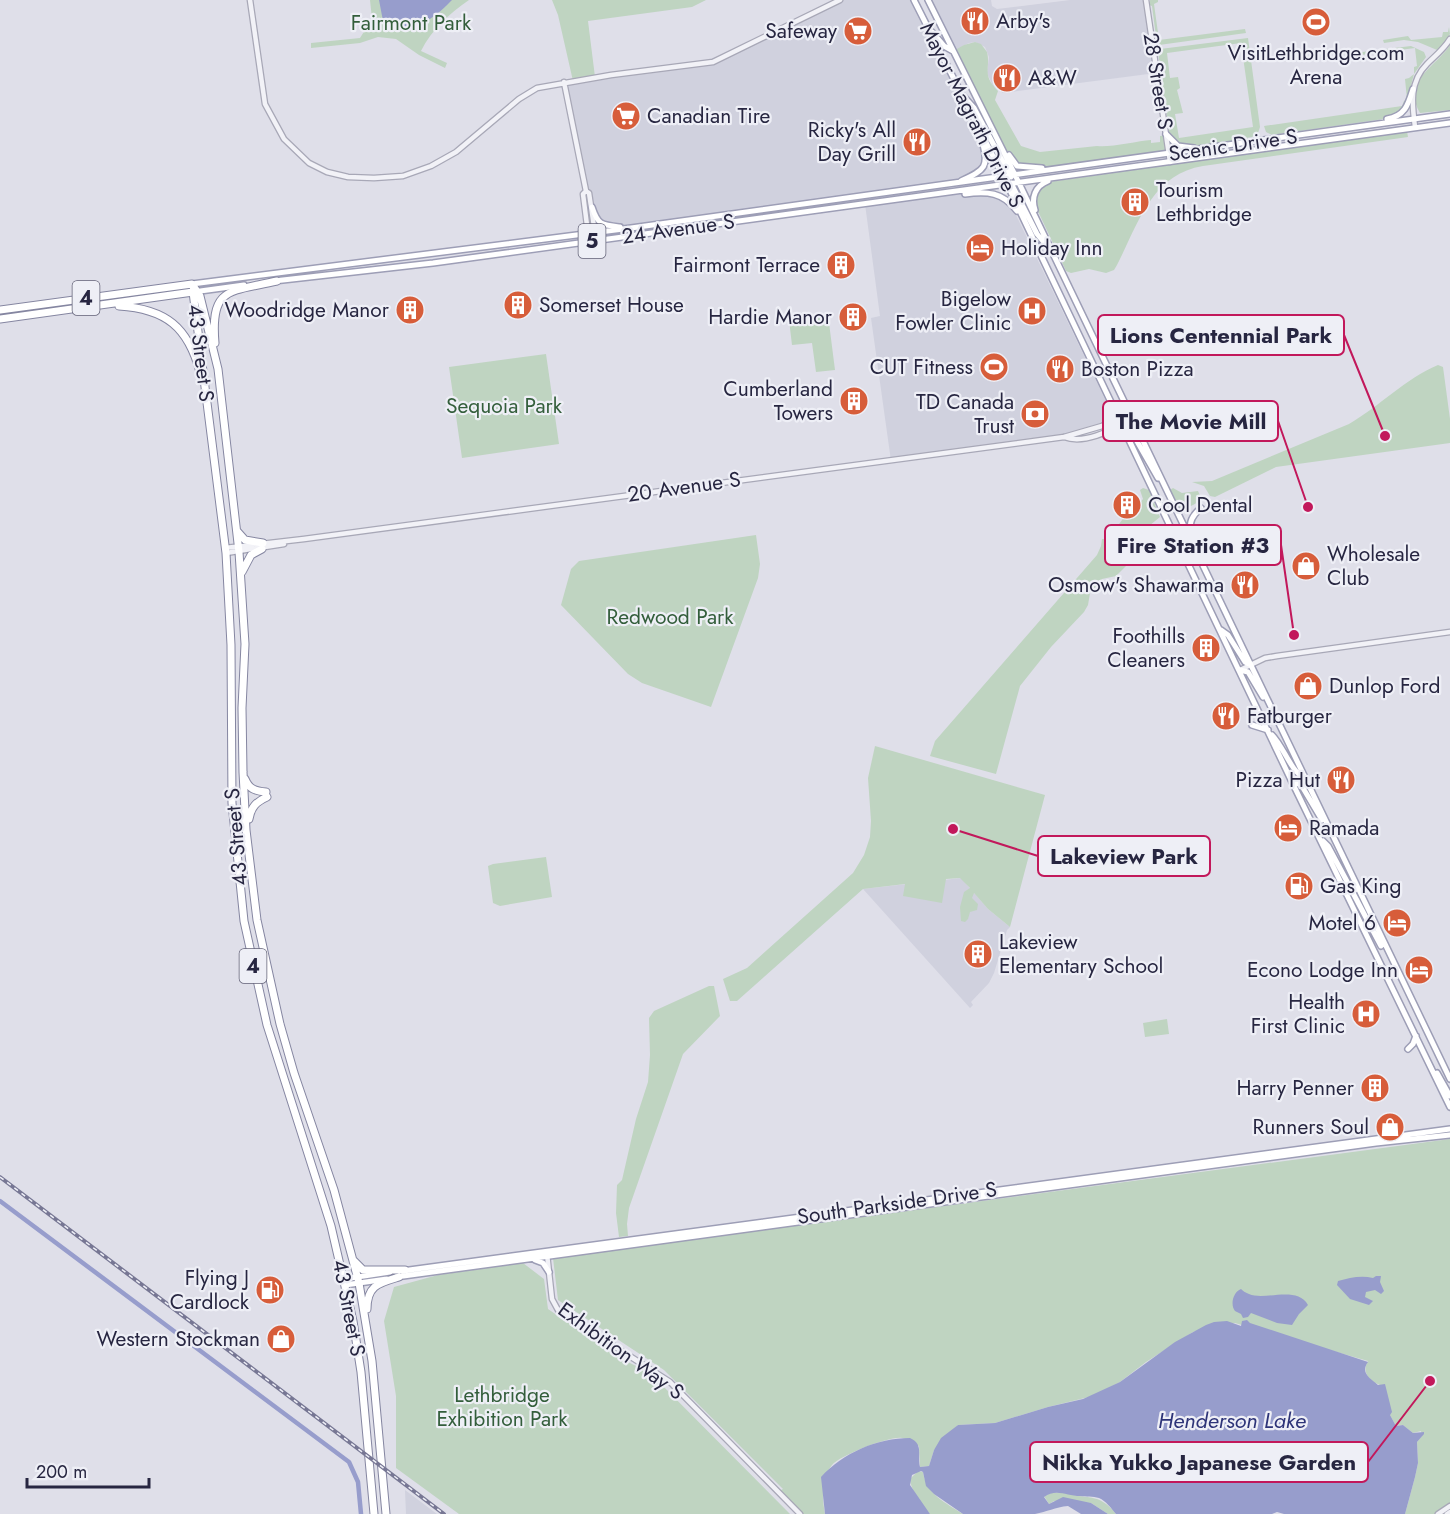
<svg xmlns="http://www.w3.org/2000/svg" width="1450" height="1514" font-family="Jost,sans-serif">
<rect width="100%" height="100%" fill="#dfdfe9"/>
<!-- built -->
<path fill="#d0d1de" d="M840,0H914L978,128L986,157L980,171L956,183L631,228L599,223L592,207L564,82L713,62Z
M928,0H991L992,6L997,9L1070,0H1146L1156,73L1003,93L993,86L987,73L989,57L985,47L975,42L969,43L953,51Z
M974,193L1006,198L1016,215L1117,424L1085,435L891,461L871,318L880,316L865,204L906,198Z
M961,878L988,909L1010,927L1007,930L994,973L989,983L971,1002L973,1005L970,1008L863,889Z
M405,1490L437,1514H406Z"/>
<!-- green -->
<path fill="#bfd4c1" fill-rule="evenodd" d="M370,0H469C449,14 432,29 421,51L447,63L445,68L419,55L396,39L378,37L360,43L311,48V43L360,38L372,19Z
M552,0H706L692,7L588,21L595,77L573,81L558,15Z
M1150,0H1158V2L1154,4L1159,40L1245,29L1246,33L1159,45L1157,44L1152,6L1149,5Z
M1449,27L1450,34L1441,48L1437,50L1418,42L1404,40L1384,43L1383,40L1408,36L1411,40L1442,37L1443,32H1448Z
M1248,38L1260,127L1258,133L1252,137C1235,140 1197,149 1183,145C1176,144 1172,138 1169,132L1158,52L1160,49ZM1241,43L1253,127L1179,138L1175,114L1183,113L1177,90L1180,88L1178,77L1170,78L1167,53Z
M975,42L981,44L987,52C991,69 981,74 998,91L995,100L1021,146L1040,152L1097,146C1109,148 1137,141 1151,140V143L1160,142V136L1166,135L1169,154L1044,168L1015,164L990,124L953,51L964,45Z
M1450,45V110L1420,113C1401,81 1437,66 1450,45Z
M1411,46L1424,52L1426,57L1414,74L1405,108L1391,118L1272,135L1266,132L1264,126L1402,106L1404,101L1407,99L1405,79L1409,78L1414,74V67L1417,66L1415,48L1361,55L1360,59H1356L1355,56L1362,52Z
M1407,131L1408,137L1203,166C1152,174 1138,224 1117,265L1114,270L1106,273L1089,269L1071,273L1066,271L1036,207C1035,194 1038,189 1049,182Z
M828,315L835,370L816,372L812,343L792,345L789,320Z
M546,354L559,444L462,458L449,367Z
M1438,365L1443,367L1450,419V443L1276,467L1215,497L1210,496L1204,486L1192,482L1212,481L1349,424C1380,406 1405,379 1438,365Z
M1143,488L1149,490L1160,517L1144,530L1136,556L1116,576L1102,579L1090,593L1088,605L1084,612L1051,647L1020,686L996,774L930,756L935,741L1097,555L1101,546L1102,539H1108L1125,516L1127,517L1143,499L1140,490Z
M1173,488L1182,493L1198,491L1201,498C1198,504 1187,509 1180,508L1170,490Z
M756,535L760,564L758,578L711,707L642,683L628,674L561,605L571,569L579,561Z
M875,746L1045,795L1010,927L988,909L974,893L972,898L978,904L977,910L970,912L968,919L965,922L961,921L960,907L964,892L970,888L960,878L946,879L942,903L903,896L905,884L863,889L737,1001H730L723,979L747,968L853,873L864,855L870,837L871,821L868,778Z
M546,857L552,897L500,906L493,903L488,866L493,864Z
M709,986H714L720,1016L683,1054L629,1208L627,1224L628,1236L619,1237L616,1213L617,1185L622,1180L636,1119L648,1082L650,1055L649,1018L654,1011Z
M1167,1019L1169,1034L1145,1037L1143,1023Z
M1450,1139V1514H1405L1415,1477L1418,1463L1417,1442L1422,1436L1421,1431L1413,1433L1403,1425L1396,1426L1390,1415L1380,1385C1370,1381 1361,1373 1368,1361L1235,1323L1193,1332L1146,1362L1120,1382L1093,1396L1048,1407L995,1423L958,1425L934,1450L929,1466L920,1467L919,1446C914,1444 908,1439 902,1438C889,1436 841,1455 832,1465C821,1478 822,1498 825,1514H800L777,1492L783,1489L664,1370L558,1300L553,1258Z
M523,1263L544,1279L548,1309L618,1357L650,1373L790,1514H459L396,1468V1396L384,1321L394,1287L438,1275Z
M918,1471L923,1472C926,1494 946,1503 963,1514H930C923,1507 910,1489 910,1479Z
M1064,1492C1087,1501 1098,1491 1116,1514H1108L1091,1503L1054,1501L1049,1504L1044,1496L1051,1493Z"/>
<!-- water -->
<path fill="#979dcc" d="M379,0H452C436,17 406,41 383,21Z
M1376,1276H1381L1380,1282L1384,1291L1381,1294L1375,1290L1366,1292L1365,1297L1373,1301L1369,1305L1350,1299L1337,1285L1338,1281C1349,1278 1361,1275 1373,1278Z
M1241,1289C1243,1291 1246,1293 1249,1294C1265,1301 1297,1285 1308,1305L1299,1314L1292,1325L1277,1323L1251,1313L1248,1317L1243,1318L1241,1314L1235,1311C1230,1305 1233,1292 1241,1289Z
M1247,1320L1250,1323L1368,1362C1360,1373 1370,1378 1378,1385L1385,1384L1392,1412L1390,1415L1396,1426L1403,1425L1413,1433L1424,1432V1434L1417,1442L1418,1463L1415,1477L1405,1514H1284L1277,1512L1272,1514H1116C1111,1508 1106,1501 1099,1498C1093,1496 1086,1497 1080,1496C1067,1496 1056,1488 1044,1497L1049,1504L1063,1497L1091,1503L1108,1514H1081L1068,1506C1055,1507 1047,1512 1035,1514H963L934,1494L926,1486L923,1472L921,1471L912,1475L910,1485L930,1514H825L821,1477C843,1453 877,1438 910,1438C924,1444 917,1455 920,1467L929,1466L934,1450L941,1438L958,1425L995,1423L1048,1407L1083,1399L1120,1382L1175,1342L1206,1325L1214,1322L1227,1321L1241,1326L1242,1321Z"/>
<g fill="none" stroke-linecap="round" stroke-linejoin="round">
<!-- canal -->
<path stroke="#979dcc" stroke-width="4.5" d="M0,1201L349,1462L358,1482L361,1514"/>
<!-- minor casing -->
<g stroke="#a8a8b7" stroke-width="7">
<path id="minor" d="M250,0L265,104L284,139L309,163L327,172L348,177L374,178L403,176L431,166L456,152L519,99L537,88L611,75L713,62L840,0
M1146,0L1170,162
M564,82L586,191L583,194L589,241
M1415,127C1412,104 1409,82 1427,64C1436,55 1444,49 1450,39
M586,191L589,193L596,240
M1064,437C1086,445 1113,429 1132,419
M225,548L304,539L1064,437L1102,426L1129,413
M226,553L284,544
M1240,670L1265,658L1277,656L1450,632
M547,1254L552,1299L558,1310L670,1382L800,1514
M1438,1514L1450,1506
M1447,1514L1450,1512"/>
</g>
<!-- major casing -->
<g stroke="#9d9eb6" stroke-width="8">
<path id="major" d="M914,0L1007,184L1292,782L1450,1107
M928,0L1019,183L1450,1079
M932,32L944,46L953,51
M964,97L974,108L1011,177
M1387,119C1405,116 1408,105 1413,89
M1166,134L1178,146L1194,148
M1009,155L1017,166L1042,168
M961,181C984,170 990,168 982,141
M1011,183L1037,234L1048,247
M965,194C987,191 1003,192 1017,211
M592,207C598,225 601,225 620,227
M1035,210C1031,198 1035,186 1048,181
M274,281L433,263L1450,123
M244,285L193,292L192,284L631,228L1450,114
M1120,419L1126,422L1158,478
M1192,539C1189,525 1189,518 1201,508
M1221,630L1228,635L1245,662L1249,664
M1240,670L1248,672L1263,697
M1252,725L1268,730
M1272,735C1283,746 1291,771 1303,777
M1292,782L1299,784L1303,788L1322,820
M1323,841L1328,846L1350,887L1355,890
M1344,888L1353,893L1381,946
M1408,1049L1413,1044L1416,1036
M1437,1073L1450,1096
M535,1260L543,1263L549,1272
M402,1271L1450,1129
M396,1277L1376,1143L1450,1135
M344,1279L390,1272
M345,1285L387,1279"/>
</g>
<!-- highway casing -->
<g stroke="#8586a1" stroke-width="9">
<path id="highway" d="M119,306C166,309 188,327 200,372
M0,310L192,284L200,296L218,369L239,552L245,644L242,708L243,772L246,830L257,920L280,1024L294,1073L334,1190L359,1283L372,1361L386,1514
M0,319L193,292L226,553L231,645L232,803L244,921L267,1025L331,1226L353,1321L361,1372L374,1514
M215,343C210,286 230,292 277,281
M237,531L245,540L263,543
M242,572L251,555L262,549
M245,779C249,789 255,791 266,792
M249,819C251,807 256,802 267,797
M354,1261L363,1270H405
M367,1309C367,1285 379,1283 399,1277"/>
</g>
<!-- minor -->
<use href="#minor" stroke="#f2f2f7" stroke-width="4.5"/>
<!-- major -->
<use href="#major" stroke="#fff" stroke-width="5"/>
<!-- highway -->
<use href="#highway" stroke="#fff" stroke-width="7"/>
<!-- rail casing -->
<g stroke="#777794" stroke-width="4">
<path id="rail" d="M0,1177L444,1514"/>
</g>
<!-- rail -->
<use href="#rail" stroke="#eeeff6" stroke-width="1.5" stroke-dasharray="4.5" stroke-linecap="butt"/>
</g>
<!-- icons -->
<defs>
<g id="restaurant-disc" transform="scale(1.5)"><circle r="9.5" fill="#d75d3a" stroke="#eeeff6"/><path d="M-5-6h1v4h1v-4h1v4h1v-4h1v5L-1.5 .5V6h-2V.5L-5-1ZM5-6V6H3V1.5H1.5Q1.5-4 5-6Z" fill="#fff"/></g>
<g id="stadium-disc" transform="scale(1.5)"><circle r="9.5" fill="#d75d3a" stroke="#eeeff6"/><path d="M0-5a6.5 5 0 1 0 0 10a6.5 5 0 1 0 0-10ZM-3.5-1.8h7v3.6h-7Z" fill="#fff"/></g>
<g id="supermarket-disc" transform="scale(1.5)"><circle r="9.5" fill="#d75d3a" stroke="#eeeff6"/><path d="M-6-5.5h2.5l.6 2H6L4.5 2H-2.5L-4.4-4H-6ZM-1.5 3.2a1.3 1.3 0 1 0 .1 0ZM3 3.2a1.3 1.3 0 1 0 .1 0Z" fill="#fff"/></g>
<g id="building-disc" transform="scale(1.5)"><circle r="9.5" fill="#d75d3a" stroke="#eeeff6"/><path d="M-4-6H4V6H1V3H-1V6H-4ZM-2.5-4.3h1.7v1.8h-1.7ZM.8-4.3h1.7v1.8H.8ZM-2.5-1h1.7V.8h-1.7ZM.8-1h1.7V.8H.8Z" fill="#fff"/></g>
<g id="hotel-disc" transform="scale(1.5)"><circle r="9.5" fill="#d75d3a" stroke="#eeeff6"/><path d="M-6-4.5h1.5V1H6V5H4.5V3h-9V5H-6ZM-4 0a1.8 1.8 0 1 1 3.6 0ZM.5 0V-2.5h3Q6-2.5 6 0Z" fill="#fff"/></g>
<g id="hospital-disc" transform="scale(1.5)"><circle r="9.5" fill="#d75d3a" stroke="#eeeff6"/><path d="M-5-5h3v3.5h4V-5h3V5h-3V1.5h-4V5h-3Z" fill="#fff"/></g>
<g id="bank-disc" transform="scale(1.5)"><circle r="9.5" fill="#d75d3a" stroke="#eeeff6"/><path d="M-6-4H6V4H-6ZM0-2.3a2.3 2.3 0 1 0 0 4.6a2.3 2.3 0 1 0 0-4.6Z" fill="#fff"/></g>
<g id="shop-disc" transform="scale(1.5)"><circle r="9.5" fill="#d75d3a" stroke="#eeeff6"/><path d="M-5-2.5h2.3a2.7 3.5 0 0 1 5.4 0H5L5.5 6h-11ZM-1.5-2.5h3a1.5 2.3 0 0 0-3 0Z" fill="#fff"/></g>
<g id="fuel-disc" transform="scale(1.5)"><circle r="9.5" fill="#d75d3a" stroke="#eeeff6"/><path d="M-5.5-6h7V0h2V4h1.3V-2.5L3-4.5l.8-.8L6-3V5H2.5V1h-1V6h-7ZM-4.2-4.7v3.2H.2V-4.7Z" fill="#fff"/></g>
</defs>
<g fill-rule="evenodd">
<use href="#restaurant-disc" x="975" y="21"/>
<use href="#stadium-disc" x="1316" y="22"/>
<use href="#supermarket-disc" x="858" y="31"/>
<use href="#restaurant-disc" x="1007" y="78"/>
<use href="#supermarket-disc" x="626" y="116"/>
<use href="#restaurant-disc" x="917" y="142"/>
<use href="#building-disc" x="1135" y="202"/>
<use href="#hotel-disc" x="980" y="248"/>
<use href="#building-disc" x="841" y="265"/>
<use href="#building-disc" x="518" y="305"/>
<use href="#building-disc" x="410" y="310"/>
<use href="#hospital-disc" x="1032" y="311"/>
<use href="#building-disc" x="853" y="317"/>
<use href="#stadium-disc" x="994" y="367"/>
<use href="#restaurant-disc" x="1060" y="369"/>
<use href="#building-disc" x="854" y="401"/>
<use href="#bank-disc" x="1035" y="414"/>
<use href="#building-disc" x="1127" y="505"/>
<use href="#shop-disc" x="1306" y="566"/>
<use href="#restaurant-disc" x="1245" y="585"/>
<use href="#building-disc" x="1206" y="648"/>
<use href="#shop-disc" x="1308" y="686"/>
<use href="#restaurant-disc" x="1226" y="716"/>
<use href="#restaurant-disc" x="1341" y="780"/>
<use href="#hotel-disc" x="1288" y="828"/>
<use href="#fuel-disc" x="1299" y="886"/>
<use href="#hotel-disc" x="1397" y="923"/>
<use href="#building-disc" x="978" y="954"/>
<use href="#hotel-disc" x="1419" y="970"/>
<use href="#hospital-disc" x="1366" y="1014"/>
<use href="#building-disc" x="1375" y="1088"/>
<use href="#shop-disc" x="1390" y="1127"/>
<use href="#fuel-disc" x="270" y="1290"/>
<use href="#shop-disc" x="281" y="1339"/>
</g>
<g text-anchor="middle" stroke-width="4.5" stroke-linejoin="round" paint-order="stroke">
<!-- shield labels -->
<g fill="#eeeff6" stroke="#636277" stroke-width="1.5">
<rect x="578.5" y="224" width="27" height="34" rx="4.5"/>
<rect x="72.5" y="281" width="27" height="34" rx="4.5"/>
<rect x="239.5" y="949" width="27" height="34" rx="4.5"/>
</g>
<g font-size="20" font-weight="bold" fill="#272641">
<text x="592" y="248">5</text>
<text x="86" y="305">4</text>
<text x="253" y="973">4</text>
</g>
<!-- poi labels -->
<g font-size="21" fill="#272641" stroke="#eeeff6" text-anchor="end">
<text x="996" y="28" text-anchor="start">Arby's</text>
<text x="837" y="38">Safeway</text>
<text x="1316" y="60" text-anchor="middle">VisitLethbridge.com<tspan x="1316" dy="24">Arena</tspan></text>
<text x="1028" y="85" text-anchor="start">A&amp;W</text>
<text x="647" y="123" text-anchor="start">Canadian Tire</text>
<text x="896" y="137">Ricky's All<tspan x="896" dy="24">Day Grill</tspan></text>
<text x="1156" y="197" text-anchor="start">Tourism<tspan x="1156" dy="24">Lethbridge</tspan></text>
<text x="1001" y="255" text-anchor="start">Holiday Inn</text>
<text x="820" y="272">Fairmont Terrace</text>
<text x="1011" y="306">Bigelow<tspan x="1011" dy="24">Fowler Clinic</tspan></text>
<text x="539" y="312" text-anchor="start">Somerset House</text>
<text x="389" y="317">Woodridge Manor</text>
<text x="832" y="324">Hardie Manor</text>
<text x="973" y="374">CUT Fitness</text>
<text x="1081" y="376" text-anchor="start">Boston Pizza</text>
<text x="833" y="396">Cumberland<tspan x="833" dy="24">Towers</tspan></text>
<text x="1014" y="409">TD Canada<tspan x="1014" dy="24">Trust</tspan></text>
<text x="1148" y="512" text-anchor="start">Cool Dental</text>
<text x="1327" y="561" text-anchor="start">Wholesale<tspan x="1327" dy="24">Club</tspan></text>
<text x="1224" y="592">Osmow's Shawarma</text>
<text x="1185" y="643">Foothills<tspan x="1185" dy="24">Cleaners</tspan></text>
<text x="1329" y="693" text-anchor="start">Dunlop Ford</text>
<text x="1247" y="723" text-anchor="start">Fatburger</text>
<text x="1320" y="787">Pizza Hut</text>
<text x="1309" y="835" text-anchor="start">Ramada</text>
<text x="1320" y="893" text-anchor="start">Gas King</text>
<text x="1376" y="930">Motel 6</text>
<text x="999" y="949" text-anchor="start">Lakeview<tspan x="999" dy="24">Elementary School</tspan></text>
<text x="1398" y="977">Econo Lodge Inn</text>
<text x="1345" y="1009">Health<tspan x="1345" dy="24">First Clinic</tspan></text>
<text x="1354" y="1095">Harry Penner</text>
<text x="1369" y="1134">Runners Soul</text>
<text x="249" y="1285">Flying J<tspan x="249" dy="24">Cardlock</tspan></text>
<text x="260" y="1346">Western Stockman</text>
</g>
<!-- park labels -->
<g font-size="21" fill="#335e3b" stroke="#eeeff6">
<text x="411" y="30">Fairmont Park</text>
<text x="504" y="413">Sequoia Park</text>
<text x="670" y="624">Redwood Park</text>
<text x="502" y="1402">Lethbridge<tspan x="502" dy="24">Exhibition Park</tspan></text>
</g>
<!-- street labels -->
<g font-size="21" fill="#272641" stroke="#eeeff6">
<text transform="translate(1158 81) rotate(81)" y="7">28 Street S</text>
<text transform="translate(972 115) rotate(63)" y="7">Mayor Magrath Drive S</text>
<text transform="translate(1233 145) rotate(-8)" y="7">Scenic Drive S</text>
<text transform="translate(678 229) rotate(-8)" y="7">24 Avenue S</text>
<text transform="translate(201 353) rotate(83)" y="7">43 Street S</text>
<text transform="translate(684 487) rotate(-8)" y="7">20 Avenue S</text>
<text transform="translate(236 837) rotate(-95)" y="7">43 Street S</text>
<text transform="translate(897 1203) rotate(-8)" y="7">South Parkside Drive S</text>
<text transform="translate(349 1308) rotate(79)" y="7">43 Street S</text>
<text transform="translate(621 1351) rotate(36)" y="7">Exhibition Way S</text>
</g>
<!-- water labels -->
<g font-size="22" font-style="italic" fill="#2e3478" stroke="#eeeff6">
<text x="1232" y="1428">Henderson Lake</text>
</g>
</g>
<!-- callouts -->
<path fill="none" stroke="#c2185b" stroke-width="2" d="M1385 436L1344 335M1308 507L1278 421M1294 635L1281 545M953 829L1038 856M1430 1381L1368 1462"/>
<g fill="#c2185b" stroke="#eeeff6" stroke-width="2">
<circle cx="1385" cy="436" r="6"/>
<circle cx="1308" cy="507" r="6"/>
<circle cx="1294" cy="635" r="6"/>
<circle cx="953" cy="829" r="6"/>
<circle cx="1430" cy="1381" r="6"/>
</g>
<g fill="#eeeff6" stroke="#c2185b" stroke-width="2">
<rect x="1098" y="315" width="246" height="40" rx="6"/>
<rect x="1103" y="401" width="175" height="40" rx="6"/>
<rect x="1105" y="525" width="176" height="40" rx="6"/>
<rect x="1038" y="836" width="172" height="40" rx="6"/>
<rect x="1030" y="1442" width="338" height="40" rx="6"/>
</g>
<g font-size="22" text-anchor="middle" font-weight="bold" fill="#272641">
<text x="1221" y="343">Lions Centennial Park</text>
<text x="1191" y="429">The Movie Mill</text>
<text x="1193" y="553">Fire Station #3</text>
<text x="1124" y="864">Lakeview Park</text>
<text x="1199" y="1470">Nikka Yukko Japanese Garden</text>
</g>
<!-- scale -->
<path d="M27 1478v9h122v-9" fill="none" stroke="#272641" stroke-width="3"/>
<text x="36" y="1478" font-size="18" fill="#272641" stroke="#eeeff6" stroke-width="4.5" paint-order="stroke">200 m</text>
</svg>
